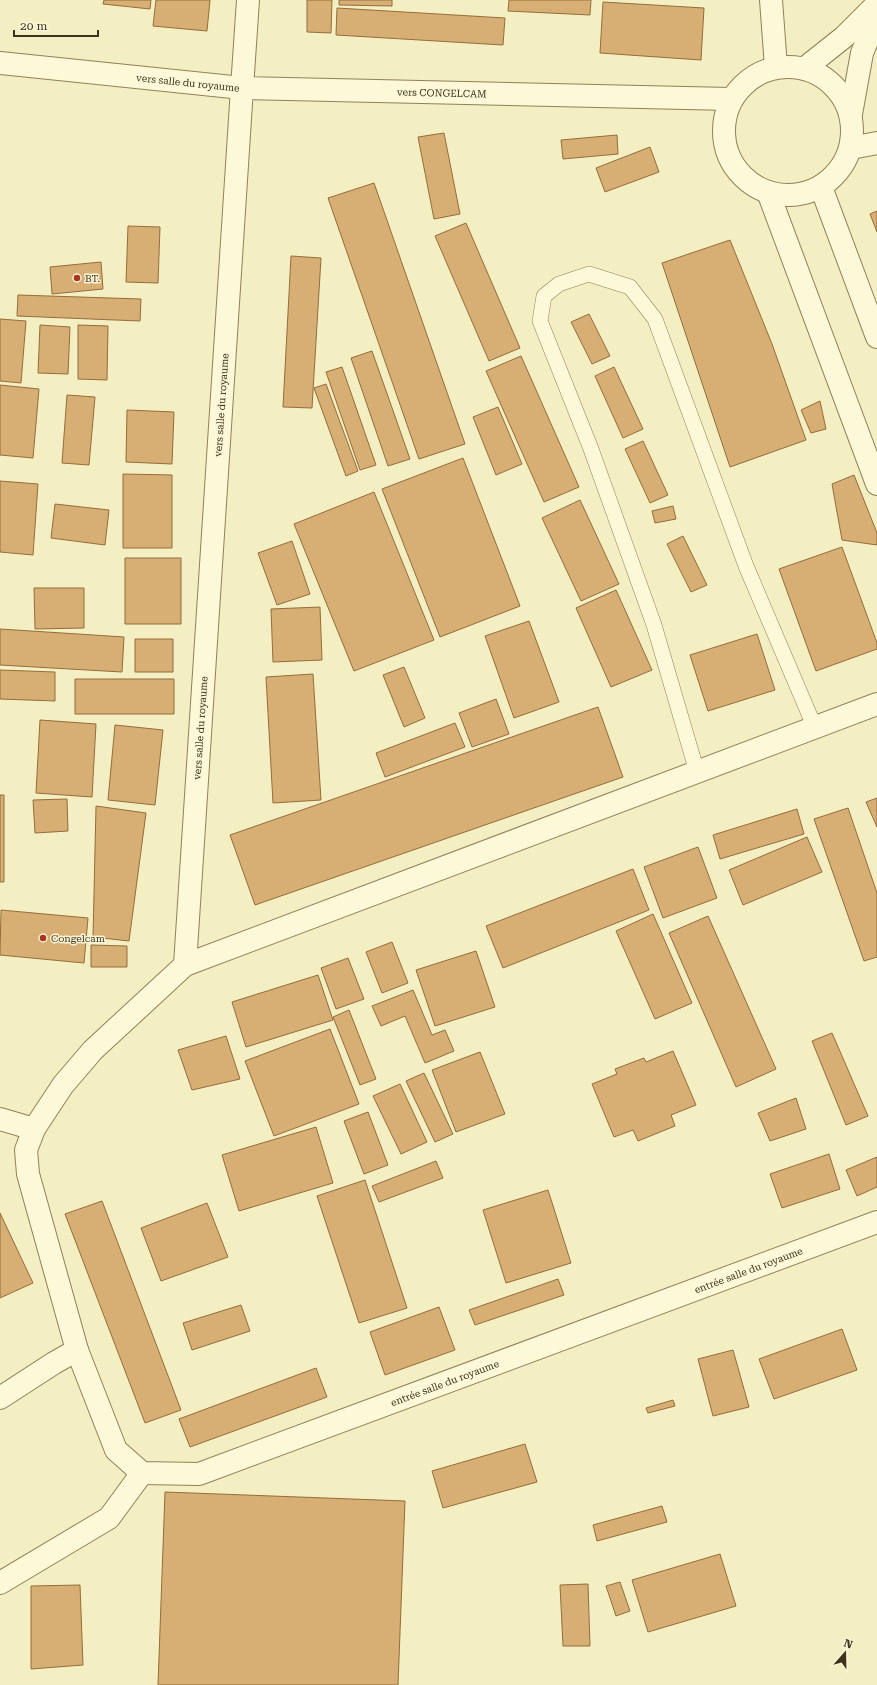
<svg xmlns="http://www.w3.org/2000/svg" width="877" height="1685" font-family="'Roboto Serif',serif">
<rect width="100%" height="100%" fill="#f4eec3"/>
<!-- building -->
<path fill="#d7ae74" stroke="#946d39" d="M104,0H151L150,9L103,4Z
M156,0H210L207,31L153,26Z
M307,0H332L331,33L307,32Z
M339,0H392V6L339,5Z
M509,0H591L590,15L508,11Z
M603,2L704,8L701,60L600,53Z
M337,8L505,18L503,45L336,35Z
M444,133L460,214L434,219L418,137Z
M617,135L618,154L563,159L561,140Z
M650,147L659,172L605,192L596,168Z
M374,183L465,444L419,459L328,198Z
M877,211V232L870,214Z
M466,223L520,348L489,361L435,236Z
M128,226L160,227L158,283L126,282Z
M730,240L772,344L806,440L730,467L662,263Z
M291,256L321,258L312,408L283,407Z
M101,262L103,289L52,294L50,267Z
M18,295L141,299L140,321L17,316Z
M589,314L610,356L592,364L571,322Z
M0,319L26,321L21,383L0,381Z
M40,325L70,327L68,374L38,373Z
M78,325L108,326L107,380L78,379Z
M372,351L410,459L388,466L351,358Z
M521,356L579,487L544,502L486,371Z
M342,367L376,465L360,470L326,372Z
M614,367L643,429L623,438L595,376Z
M326,384L358,471L346,476L314,388Z
M0,385L39,389L33,458L0,455Z
M67,395L95,397L89,465L62,463Z
M820,401L826,429L811,433L801,410Z
M498,407L522,464L496,475L473,417Z
M127,410L174,412L172,464L126,462Z
M643,441L668,495L650,503L625,449Z
M463,458L520,606L440,637L382,489Z
M123,474L172,475V548H123Z
M854,475L877,533V545L842,540L832,484Z
M0,481L38,484L33,555L0,552Z
M374,492L434,640L354,671L294,524Z
M580,500L619,584L581,601L542,518Z
M55,504L109,510L105,545L51,538Z
M673,506L676,519L655,523L652,511Z
M683,536L707,585L691,592L667,544Z
M292,541L310,594L277,605L258,553Z
M842,547L877,643V649L816,671L779,569Z
M125,558H181V624H125Z
M34,588H84V628L35,629Z
M616,590L652,670L611,687L576,608Z
M320,607L322,660L273,662L271,609Z
M529,621L559,702L514,718L485,636Z
M0,629L124,637L122,672L0,665Z
M757,634L775,690L708,711L690,655Z
M135,639H173V672H135Z
M404,667L425,718L404,727L383,675Z
M0,670L55,672V701L0,699Z
M313,674L321,800L273,803L266,677Z
M75,679H174V714H75Z
M496,699L509,734L472,747L459,713Z
M598,707L623,777L255,905L230,835Z
M40,720L96,724L92,797L36,793Z
M455,723L465,747L385,777L376,753Z
M115,725L163,730L155,805L108,800Z
M0,795H4V882H0Z
M877,798V827L866,802Z
M67,799L68,831L35,833L33,800Z
M96,806L146,813L129,941L93,937Z
M848,808L877,893V957L864,961L814,819Z
M797,809L804,834L720,859L713,835Z
M807,837L822,872L743,905L729,870Z
M698,847L717,898L663,918L644,867Z
M633,869L649,910L503,968L486,926Z
M1,910L88,918L84,963L0,955Z
M653,914L692,1003L655,1019L616,931Z
M708,916L776,1069L736,1087L669,933Z
M392,942L408,983L382,993L366,952Z
M91,945L127,946V967H91Z
M476,951L495,1007L435,1026L416,970Z
M348,958L364,999L336,1009L321,968Z
M318,975L333,1020L246,1047L232,1002Z
M413,990L432,1035L445,1030L454,1051L425,1063L405,1016L381,1026L372,1006Z
M349,1010L376,1079L360,1085L333,1017Z
M330,1029L359,1104L274,1136L245,1061Z
M832,1033L868,1116L846,1125L812,1041Z
M226,1036L240,1079L192,1090L178,1050Z
M673,1051L696,1105L671,1115L675,1126L638,1141L633,1130L614,1137L592,1084L617,1074L615,1069L644,1058L646,1062Z
M480,1052L505,1114L456,1132L432,1070Z
M424,1073L453,1134L435,1142L406,1081Z
M400,1084L427,1142L401,1154L373,1096Z
M796,1098L806,1129L770,1141L758,1113Z
M368,1112L388,1165L364,1174L344,1121Z
M316,1127L333,1183L239,1211L222,1155Z
M829,1154L840,1189L782,1208L770,1174Z
M877,1157V1187L857,1196L846,1170Z
M436,1161L443,1178L379,1202L372,1186Z
M365,1180L407,1308L359,1323L317,1196Z
M548,1190L571,1263L506,1283L483,1210Z
M102,1201L181,1410L145,1423L65,1214Z
M207,1203L228,1257L161,1281L141,1228Z
M0,1213L33,1283L0,1298Z
M558,1279L564,1295L475,1325L469,1310Z
M241,1305L250,1331L192,1350L183,1323Z
M439,1307L455,1350L385,1375L370,1332Z
M842,1329L857,1370L774,1399L759,1359Z
M733,1350L749,1407L713,1416L698,1359Z
M316,1368L327,1397L190,1447L179,1419Z
M673,1400L675,1406L648,1413L646,1408Z
M525,1444L537,1482L443,1508L432,1471Z
M165,1492L405,1501L398,1685H158Z
M662,1506L667,1522L597,1541L593,1525Z
M720,1554L736,1606L648,1632L632,1580Z
M620,1582L630,1611L616,1616L606,1586Z
M588,1584L590,1646H563L560,1585Z
M80,1585L83,1665L31,1669V1586Z"/>
<g fill="none" stroke-linecap="round" stroke-linejoin="round">
<!-- lane casing -->
<g stroke="#918057" stroke-width="16">
<path id="lane" d="M697,772L654,625L591,449L540,321L544,296L559,284L589,274L630,287L655,319L746,566L815,728"/>
</g>
<!-- street casing -->
<g stroke="#918057" stroke-width="24">
<g id="street">
<path id="s1" d="M248,0L242,88L730,99"/>
<path d="M771,0L776,67"/>
<path id="s2" d="M0,63L242,88L185,965"/>
<circle cx="788" cy="131" r="64"/>
<path d="M805,68L844,37L877,4"/>
<path d="M851,114L862,53L877,17"/>
<path d="M851,148L877,143"/>
<path d="M821,187L877,337"/>
<path d="M768,192L877,484"/>
<path id="s3" d="M877,704L185,965L93,1050L63,1085L34,1129L26,1150L28,1174L77,1350L116,1450L142,1473L199,1474L877,1222"/>
<path d="M0,1119L34,1129"/>
<path d="M0,1398L54,1363L77,1350"/>
<path d="M0,1583L109,1518L142,1473"/>
</g>
</g>
<!-- lane -->
<use href="#lane" stroke="#fdf8d8" stroke-width="15"/>
<!-- street -->
<use href="#street" stroke="#fdf8d8" stroke-width="22"/>
</g>
<!-- markers -->
<g fill="#a9351f" stroke="#faf5d4" stroke-width="1.5">
<circle cx="77" cy="278" r="4"/>
<circle cx="43" cy="938" r="4"/>
</g>
<g text-anchor="middle" stroke-width="3" stroke-linejoin="round" paint-order="stroke">
<!-- street labels -->
<g font-size="10" fill="#3f331d" stroke="#faf5d4">
<text dy="4" stroke="none"><textPath href="#s2" startOffset="189">vers salle du royaume</textPath></text>
<text dy="4" stroke="none"><textPath href="#s1" startOffset="288">vers CONGELCAM</textPath></text>
<text transform="translate(221 405) rotate(-86)" y="4">vers salle du royaume</text>
<text transform="translate(200 728) rotate(-86)" y="4">vers salle du royaume</text>
<text dy="4" stroke="none"><textPath href="#s3" startOffset="1978">entrée salle du royaume</textPath></text>
<text dy="4" stroke="none"><textPath href="#s3" startOffset="1654">entrée salle du royaume</textPath></text>
</g>
<!-- poi labels -->
<g font-size="10" fill="#3f331d" stroke="#faf5d4" text-anchor="start">
<text x="85" y="282">BT.</text>
<text x="51" y="942">Congelcam</text>
</g>
</g>
<!-- north arrow -->
<g transform="translate(845 1653) rotate(20)" stroke="#faf5d4" stroke-width="3" paint-order="stroke">
<path d="M0-3L7 15L0 10L-7 15Z" fill="#3f331d"/>
<text y="-6" font-size="11" font-weight="bold" text-anchor="middle" fill="#3f331d">N</text>
</g>
<!-- scale -->
<path d="M14 30v6h84v-6" fill="none" stroke="#3f331d" stroke-width="2"/>
<text x="20" y="30" font-size="12" fill="#3f331d" stroke="#faf5d4" stroke-width="3" paint-order="stroke">20 m</text>
</svg>
